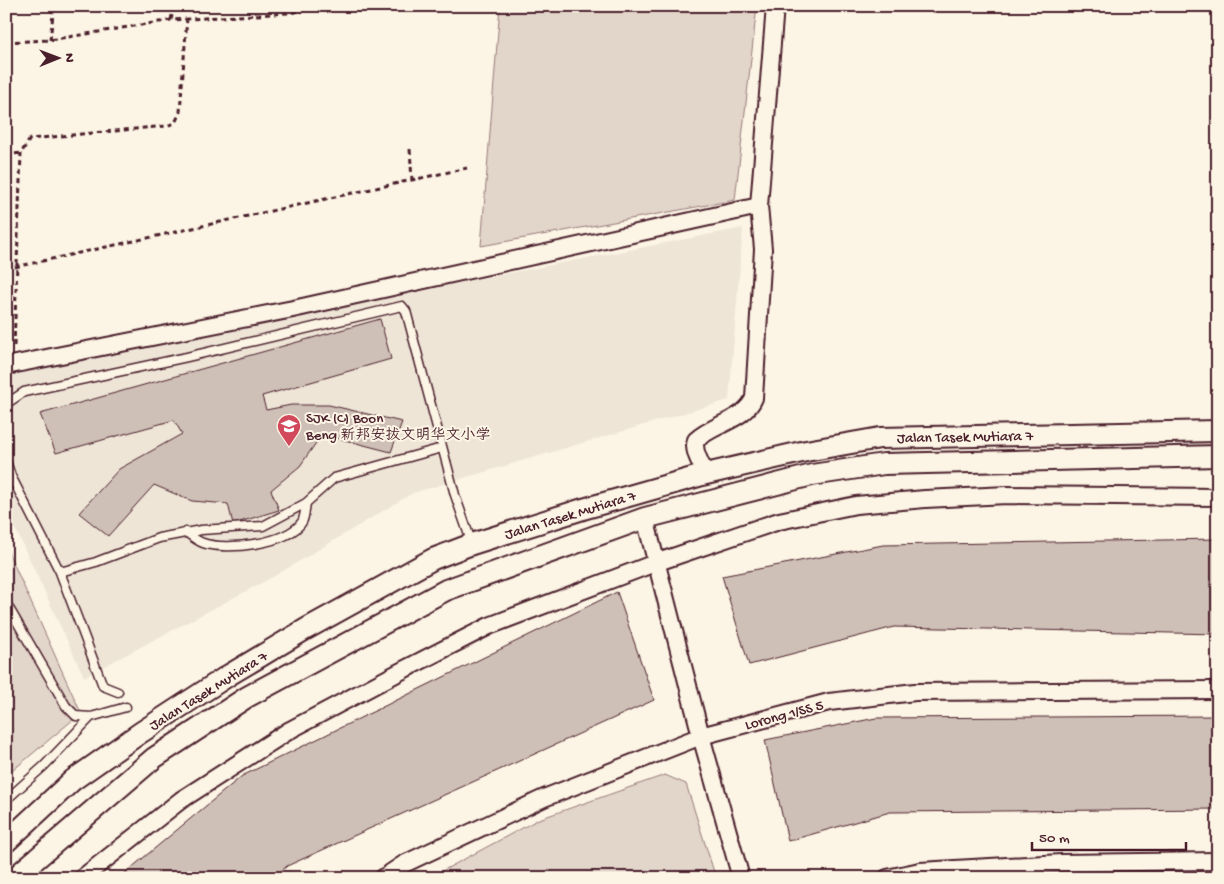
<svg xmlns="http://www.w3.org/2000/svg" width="1224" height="884" font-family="'Gochi Hand','LXGW WenKai TC',sans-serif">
<rect width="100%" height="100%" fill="#fcf5e5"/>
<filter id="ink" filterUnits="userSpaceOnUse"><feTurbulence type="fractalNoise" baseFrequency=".02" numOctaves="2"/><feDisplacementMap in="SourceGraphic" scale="10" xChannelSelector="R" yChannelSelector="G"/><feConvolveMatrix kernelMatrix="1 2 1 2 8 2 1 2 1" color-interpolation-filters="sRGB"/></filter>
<g filter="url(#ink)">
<!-- built -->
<path fill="#eee5d7" d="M743,228L729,400L413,493L273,577L84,677L6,509V370Z"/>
<!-- green -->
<path fill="#e2d5ca" stroke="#967a7a" d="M500,6H757L735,200L481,246Z
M6,547L81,713L6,776Z
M665,775L686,784L716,878H429L539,819Z"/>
<!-- building -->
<path fill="#cfc0b7" stroke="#4a1f2b" d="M380,319L391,359L262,396L266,410L291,405H329L402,422L391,452L333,437H320L300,466L271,490L279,510L233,524L228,504L192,501L154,485L108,536L79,513L119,469L182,434L174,420L56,453L40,414Z
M1218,539V634L894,627L749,665L722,576L883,545Z
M617,592L654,700L287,866L273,878H119L242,776Z
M1218,716V809L890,812L788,841L765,740L876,718Z"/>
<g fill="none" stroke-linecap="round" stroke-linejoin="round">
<!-- service casing -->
<g stroke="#4a1f2b" stroke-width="11">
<path id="service" d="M6,404L24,392L187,357L402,306L406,311L455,495L472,544
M6,461L11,476L60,572L103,686L118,692
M186,532C191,536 197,541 203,543C226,551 288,544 302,522C305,517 305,508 306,503
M60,572L96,562L159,538L201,530L263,526L306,503L334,478L442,448
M6,603L66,706L76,716L91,717L126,707
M6,800L44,766L91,717"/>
</g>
<!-- minor casing -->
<g stroke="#4a1f2b" stroke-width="20">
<path id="minor" d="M6,366L293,309L759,206L775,6
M706,474C701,464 692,450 696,440C713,424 745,420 754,398L763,249L759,206
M645,518L701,736L741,878
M82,878L181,800L290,730L405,669L489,626L655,563L779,521L856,505L925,499L1007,495L1218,497
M383,878L404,864L544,798L701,736L829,702L915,692L1218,690
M887,878L920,871L1061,863L1218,861"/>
</g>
<!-- tertiary casing -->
<g stroke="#4a1f2b" stroke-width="24">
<path id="tertiary" d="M6,842L73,780L140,733L229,675L306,629L433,559L472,544L583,509L706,474L806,451L880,438L1218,431
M14,878L154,758L247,697L446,590L645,518L812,475L884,464L1218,456"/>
</g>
<!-- path -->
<path stroke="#4a1f2b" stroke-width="3" stroke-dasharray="5 4" stroke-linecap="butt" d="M171,20L174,6
M50,40L54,6
M6,42L50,40L171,20L289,13L330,6
M410,149L412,180
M6,155L21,153L30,139L166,126L175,123L180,112L187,18
M6,269L467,168
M14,346L21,153"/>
<!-- service -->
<use href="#service" stroke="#fcf5e5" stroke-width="8"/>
<!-- minor -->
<use href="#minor" stroke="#fcf5e5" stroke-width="16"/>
<!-- tertiary -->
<use href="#tertiary" stroke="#fcf5e5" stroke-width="20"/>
</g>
</g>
<!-- icons -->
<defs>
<g id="school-pin" transform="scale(1.25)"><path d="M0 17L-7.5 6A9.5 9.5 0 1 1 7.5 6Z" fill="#d1495b" stroke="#fcf5e5"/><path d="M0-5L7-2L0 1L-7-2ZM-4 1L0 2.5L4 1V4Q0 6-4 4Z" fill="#fff"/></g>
</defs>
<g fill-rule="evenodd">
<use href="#school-pin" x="289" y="426"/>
</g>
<g text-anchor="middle" stroke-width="4" stroke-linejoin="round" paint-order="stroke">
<!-- poi labels -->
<g font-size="15" fill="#4a1f2b" stroke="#fcf5e5" text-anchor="start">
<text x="306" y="422">SJK (C) Boon<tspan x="306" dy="17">Beng 新邦安拔文明华文小学</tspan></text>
</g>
<!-- street labels -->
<g font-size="15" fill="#4a1f2b" stroke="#fcf5e5">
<text transform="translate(965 436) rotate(-1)" y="5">Jalan Tasek Mutiara 7</text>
<text transform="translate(570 514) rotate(-17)" y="5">Jalan Tasek Mutiara 7</text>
<text transform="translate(208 690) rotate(-32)" y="5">Jalan Tasek Mutiara 7</text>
<text transform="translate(784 714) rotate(-15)" y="5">Lorong 1/SS 5</text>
</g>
</g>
<!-- margin -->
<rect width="1224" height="884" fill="none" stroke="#fcf5e5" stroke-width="25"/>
<rect x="12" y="12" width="1199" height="859" fill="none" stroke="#4a1f2b" stroke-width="2" filter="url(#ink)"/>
<!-- north arrow -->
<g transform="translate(58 58) rotate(89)" stroke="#fcf5e5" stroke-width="4" paint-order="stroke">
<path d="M0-4L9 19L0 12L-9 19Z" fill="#4a1f2b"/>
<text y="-8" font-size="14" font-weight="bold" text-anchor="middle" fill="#4a1f2b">N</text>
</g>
<!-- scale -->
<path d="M1032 842v8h154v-8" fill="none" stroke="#4a1f2b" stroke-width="2.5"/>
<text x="1039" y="842" font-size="15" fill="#4a1f2b" stroke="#fcf5e5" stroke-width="4" paint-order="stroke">50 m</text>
</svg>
